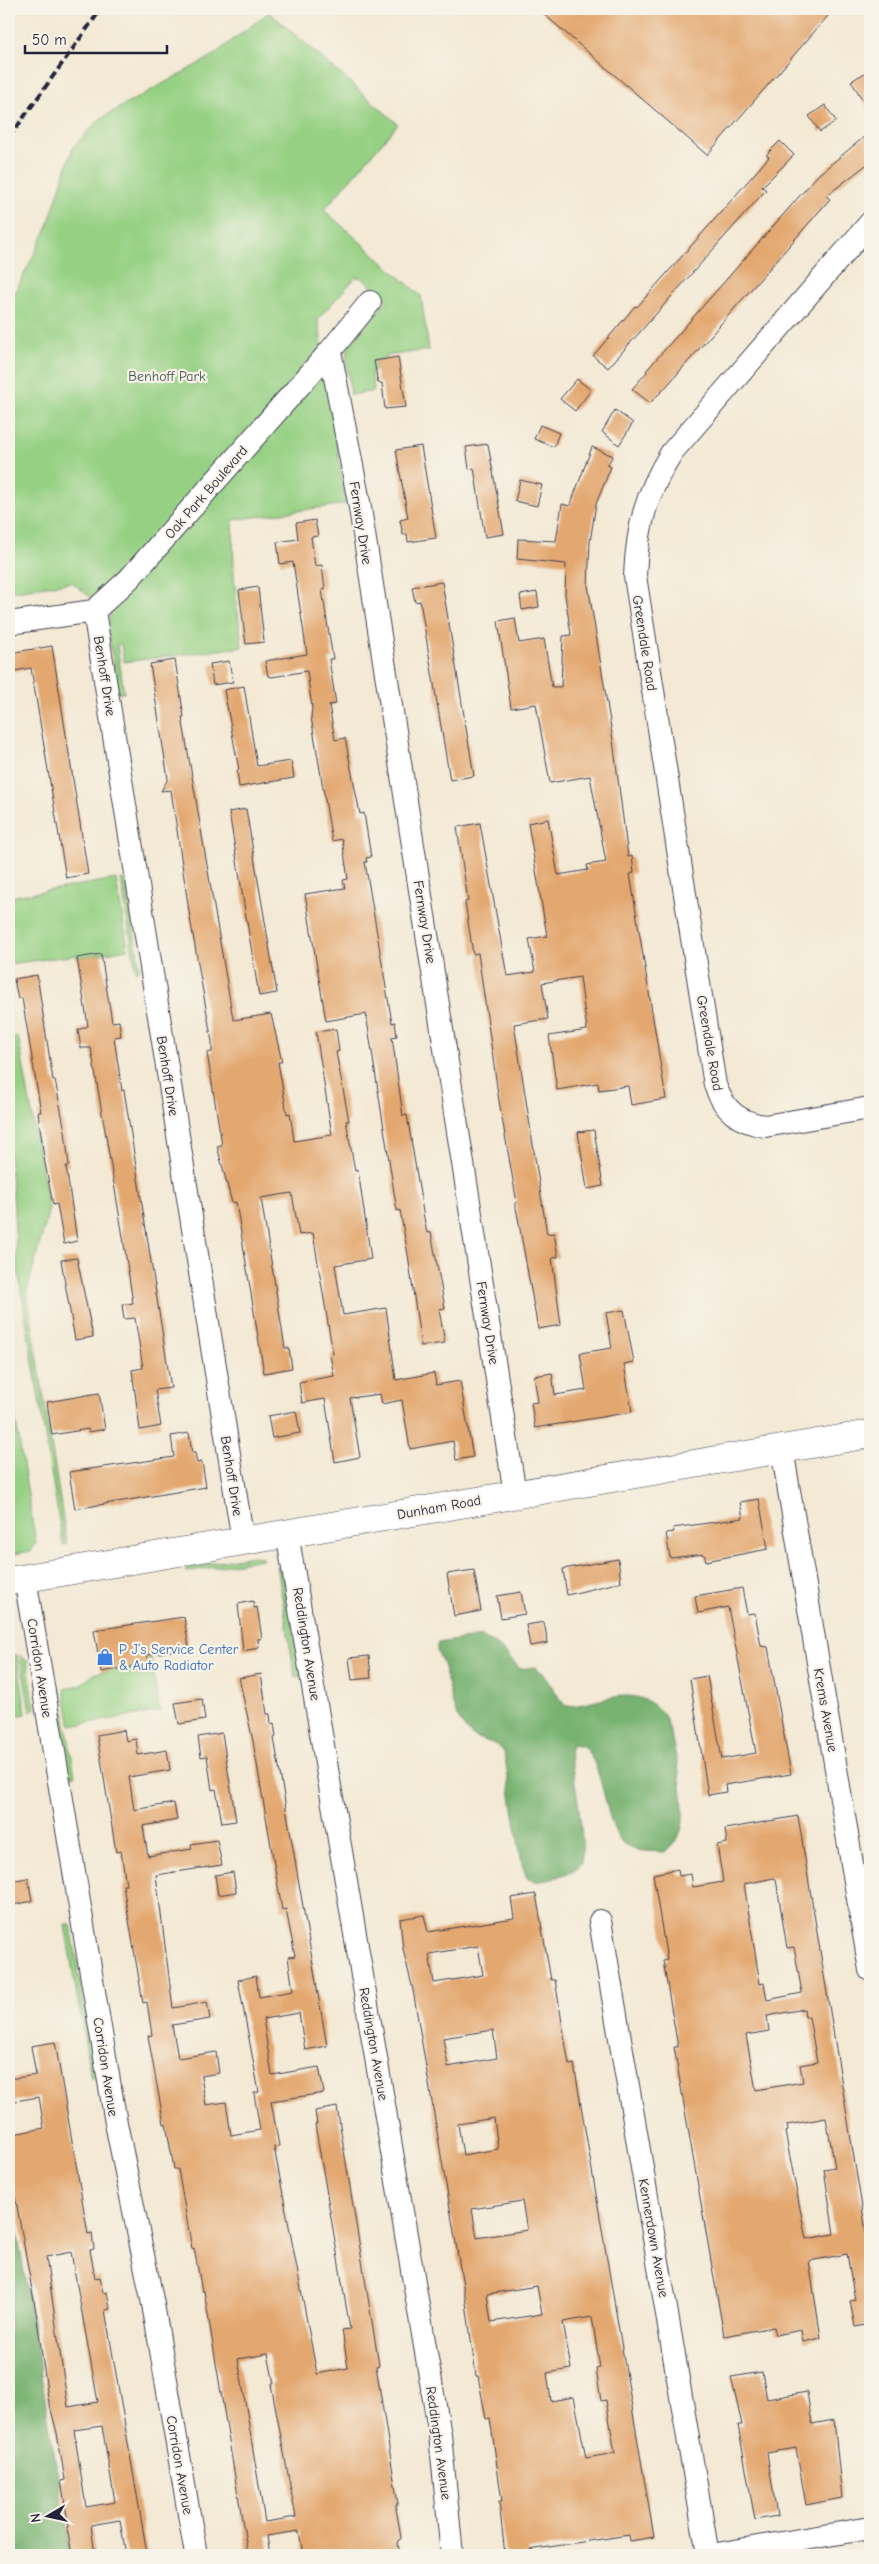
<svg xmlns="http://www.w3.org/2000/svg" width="879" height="2564" font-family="'Comic Neue',sans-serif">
<rect width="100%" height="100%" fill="#f7f3e8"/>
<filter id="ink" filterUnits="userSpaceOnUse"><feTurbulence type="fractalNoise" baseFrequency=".02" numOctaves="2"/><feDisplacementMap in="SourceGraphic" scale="10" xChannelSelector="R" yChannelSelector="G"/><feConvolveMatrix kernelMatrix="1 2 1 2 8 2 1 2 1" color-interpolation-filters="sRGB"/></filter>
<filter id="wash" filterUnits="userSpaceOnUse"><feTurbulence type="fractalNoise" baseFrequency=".0096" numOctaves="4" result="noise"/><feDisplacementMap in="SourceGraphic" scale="20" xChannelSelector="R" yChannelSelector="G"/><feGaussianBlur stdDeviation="1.12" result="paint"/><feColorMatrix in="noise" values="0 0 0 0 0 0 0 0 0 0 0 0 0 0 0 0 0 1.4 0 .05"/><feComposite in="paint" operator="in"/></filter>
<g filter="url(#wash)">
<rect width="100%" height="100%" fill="#f3e9d4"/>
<!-- green -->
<path fill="#95d083" stroke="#5c795f" d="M269,12L398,124L324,210L421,296L429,350L386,356V359L374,361L376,370L371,372L374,391L351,395L346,361L348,347L387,300L362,278L356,277L318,319L346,504L233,520L234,577L242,647L124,662L121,644H117L124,693H118L108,629L110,614L72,582L9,592V305L47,228L73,147L101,118L211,57Z
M116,879L128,949L77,958L76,955L9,964V897Z
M121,879L126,880L140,969L136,972Z
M18,1036L49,1209L27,1292L67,1544L63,1545L17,1265L14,1206L9,1153V1038Z
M9,1405L14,1409L36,1544L31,1551L9,1555Z
M253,1556L262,1557V1559L185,1572L187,1567Z
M277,1565L284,1577L301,1676L295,1677Z
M142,1624H145L160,1711L71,1726L64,1689L80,1685L96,1673L148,1664Z
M17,1655L26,1714L9,1717V1656Z
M20,1655L27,1661L35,1708L30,1712Z
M60,1689L75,1776L68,1774L54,1693Z
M65,1925H71L96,2076L91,2079Z"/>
<!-- forest -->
<path fill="#78b271" stroke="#4d6a56" d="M482,1636L501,1648L520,1669L535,1667L544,1674L565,1706C590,1707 620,1688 645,1700C652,1703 661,1710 665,1717C674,1738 687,1805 682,1827C679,1837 675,1846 666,1852C654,1851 638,1852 628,1847C604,1835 607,1768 583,1746L573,1744L569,1750C573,1770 588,1850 580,1864C576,1871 564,1874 557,1877C549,1880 535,1884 527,1878L522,1864L504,1752C495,1739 479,1743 468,1732C450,1712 450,1688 443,1664C441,1657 434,1650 438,1643Z
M9,2181L16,2224L71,2555H9Z"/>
<g id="blocks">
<!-- building -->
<path fill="#e3a76f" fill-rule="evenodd" d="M538,9H834L707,155Z
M870,70V112L851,81Z
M825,105L836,121L820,132L809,116Z
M870,132V162L826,196L830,199L665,388L650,403L632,389L647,372L646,371L818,175Z
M780,141L794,155L762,187L766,190L608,368L593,356L635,306L637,307L722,211L769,157L766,155Z
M398,357L406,407L385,409L382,383H378L374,361Z
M577,379L591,390L575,411L560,399Z
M615,410L633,423L619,445L602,432Z
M540,425L559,433L554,447L534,439Z
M488,444L504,534L485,537L474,468L469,469L466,447Z
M421,446L436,538L408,542L407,534L403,535L400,520L408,518L396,450Z
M592,447L613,456L607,465L611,467L596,504L590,542L588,585L613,740L628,857L632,856L634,873L630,874L666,1099L631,1105L628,1086L599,1090L598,1083L557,1090L549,1036L587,1030L580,977L542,983L548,1019L514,1024L547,1234L554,1233L558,1257L552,1258L561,1325L538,1329L518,1218L515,1203H517L499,1101L478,953L473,954L465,902L468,901L457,827L480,823L507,976L535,972L529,939L547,936L528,823L548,819L558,875L588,870L587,865L606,862L590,776L550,783L536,704L511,708L498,621L515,618L519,643L544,639L552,687H561L563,636L571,635L565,595L566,564L517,559L518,539L556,541L562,504L570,506Z
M520,480L542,485L537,506L515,501Z
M315,520L318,536L311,537L315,566L322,565L325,589L322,590L333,659H329L336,704L329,705L335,740L345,738L360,814L364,813L371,857L366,858L367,862H365L392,1023L395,1022L397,1036L392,1037L403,1116L407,1115L424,1218L427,1233L431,1232L445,1308L439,1309L445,1343L421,1346L408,1255L400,1210L397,1211L366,1014L326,1021L305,894L345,888L343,880L348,879L342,839L332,841L311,717L312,708L307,671L272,677L268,676L265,661L307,654L293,562L280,564L277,542L298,539L296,523Z
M442,582L474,776L450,780L420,601L415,602L412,587Z
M258,587L264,642L246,644L239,590Z
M537,592L539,607L522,610L520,595Z
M52,646L88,874L66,878L31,668L9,672V653Z
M175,660L184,717H182L232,1013L234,1020L271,1014L282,1062H278L287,1114L290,1113L294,1141L332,1135L316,1032L336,1029L339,1051L336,1052L349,1121H346L355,1171L358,1170L371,1259L335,1265L343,1315L386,1308L396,1380L434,1373L436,1385L460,1381L473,1457L456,1460L453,1441L410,1449L402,1400L382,1404L380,1394L350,1398L360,1457L335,1462L325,1399L302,1403L299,1382L334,1376L330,1355L333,1354L313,1233L299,1235L292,1193L261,1198L285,1348H289L292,1368L264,1373L236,1202L232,1203L217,1146L222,1145L207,1053L212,1052V1042L190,918L171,790L161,791L168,779L150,664Z
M229,661L233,682L213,685L210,664Z
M244,686L257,766L291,761L294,778L239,787L237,770H239L224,690Z
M246,809L277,993L259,996L229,812Z
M101,954L112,1022L119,1021L121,1036L114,1037L115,1044L122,1091L124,1090L171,1388L155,1390L161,1426L140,1430L132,1370L143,1368L135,1318L124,1319L122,1305L133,1303L122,1231L91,1048H81L78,1030L88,1026L77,958Z
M37,975L53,1080H55L65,1131L69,1166H66L77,1241L64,1244L57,1204L53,1205L44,1158L38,1112H41L22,998L18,999L14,979Z
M594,1130L603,1186L587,1189L578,1132Z
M77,1258L93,1337L75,1340L61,1260Z
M624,1310L634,1362L624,1364L632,1412L535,1428L531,1403L538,1402L534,1376L552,1373L555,1395L586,1390L580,1353L612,1348L606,1313Z
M99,1393L105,1429L89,1432L88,1429L52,1435L47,1402Z
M296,1411L300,1433L272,1438L268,1416Z
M189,1433L192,1453H195L197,1463L202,1462L206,1487L75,1509L69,1472L174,1457L171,1436Z
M759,1499L768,1549L706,1561L704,1554L670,1558L666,1533L674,1532L673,1528L743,1518L740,1502Z
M618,1559L621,1582L567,1595L563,1569Z
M474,1570L481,1611L454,1616L447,1574Z
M742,1588L747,1614L755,1613L761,1646L768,1647L791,1774L725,1785L726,1792L708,1795L690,1679L707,1676L722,1759L756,1753L728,1607L698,1613L695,1596Z
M521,1592L525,1614L501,1618L497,1596Z
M253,1601L254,1608L257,1607L262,1638L258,1639L259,1648L243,1651L238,1604Z
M184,1617L189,1648L147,1655L148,1664L101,1672L94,1630Z
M544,1622L548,1643L530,1646L526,1625Z
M369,1656L371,1678L352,1680L349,1658Z
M261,1674L267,1714H270L271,1724L274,1723L276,1737L274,1738L327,2046L305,2050L299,2013L263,2019L272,2075L319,2067L324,2093L271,2101L279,2146L274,2147L317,2374L348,2368L342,2330L350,2329L315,2124H317L315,2111L337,2107L379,2365L376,2366L398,2504H396V2508L401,2538L398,2543L400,2555H303L299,2531L267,2536L270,2555H248L204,2291H202L194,2248L192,2249L178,2169H174L166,2124H164L148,2036L152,2035L147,2002L143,2003L123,1885H126L121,1851L116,1852L97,1735L124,1730L126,1741L136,1739L138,1755L167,1750L170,1770L129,1777L134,1810L174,1803L177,1820L143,1826L148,1856L192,1849L191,1844L217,1840L222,1865L156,1875L173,2008L207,2002L210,2019L172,2025L178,2058L216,2052L219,2073L201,2076L206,2105L226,2102L231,2135L260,2130L254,2093L259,2092L238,1980L256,1976L259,1997L293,1991L288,1957L295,1956L286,1909L282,1910L253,1741L239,1678ZM268,2354L274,2384H271L296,2517L265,2522L238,2359Z
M202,1699L205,1720L179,1724L175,1703Z
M222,1733L236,1821L222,1823L216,1789L212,1790L207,1756L201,1757L198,1737Z
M798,1816L870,2256V2324L855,2327L850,2301L855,2300L847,2254L809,2261L821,2338L803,2342L801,2330L776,2335L774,2327L724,2336L674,2047H678L663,1961L667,1960L653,1874L678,1869L679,1876L691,1874L693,1887L723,1882L717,1845L727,1843L725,1829ZM774,1878L776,1879L787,1948L794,1947L802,1993L767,2000L764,1983L760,1984L744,1884ZM804,2009L805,2017H809L817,2062L800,2065L803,2082L756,2090L746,2035L769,2031L767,2016ZM826,2118L835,2167L824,2169L834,2234L806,2239L785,2132L788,2131L787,2125Z
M233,1872L236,1892L218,1895L215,1875Z
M28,1878L32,1901L9,1906V1881Z
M536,1894L551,1980H555L569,2065L574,2064L654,2537L630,2541L629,2535L529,2550L530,2555H505L499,2501H502L490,2418L486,2419L478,2376H476L466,2303L413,1990L403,1949L400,1919L424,1915L428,1932L514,1918L511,1898ZM478,1946L483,1975L434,1983L429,1954ZM493,2030L497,2058L448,2067L443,2038ZM494,2118L498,2149L463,2155L458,2124ZM522,2201L527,2230L477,2238L472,2209ZM537,2286L542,2314L491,2322L487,2294ZM592,2317L600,2368L596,2369L601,2401L606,2400L615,2453L586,2458L574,2397L551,2401L547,2373L571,2369L563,2322Z
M55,2042L88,2234L92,2233L94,2249L90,2250L95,2278L100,2277L103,2293L107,2292L110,2309L105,2310L147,2553L134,2555H126L120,2520L91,2525L95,2555H72L67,2528L69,2527L61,2481L65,2480L57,2433L48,2398L36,2312L9,2162V2135L44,2128L39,2097L9,2102V2079L36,2075L31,2046ZM71,2252L98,2402L68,2407L46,2257ZM102,2426L115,2502L86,2507L74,2430Z
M762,2372L767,2399L807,2392L812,2424L834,2420L842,2498L806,2505L796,2448L767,2453L777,2516L755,2520L738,2425H742L731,2377Z"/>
</g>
</g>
<g filter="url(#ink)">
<use href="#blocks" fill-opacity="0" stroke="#414052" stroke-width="1"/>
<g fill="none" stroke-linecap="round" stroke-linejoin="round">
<!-- minor casing -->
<g stroke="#414052" stroke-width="24">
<path id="minor" d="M870,223L672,452C646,493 637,528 635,576L715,1085C724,1110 738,1122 765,1126L870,1108
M330,351L359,502L515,1494
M94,611L243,1541
M9,623L94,611L129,579L330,351L370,302
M782,1449L870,1970
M287,1533L440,2435L452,2555
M25,1578L116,2123L153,2304L196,2555
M600,1921L708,2555
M711,2555L870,2528"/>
</g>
<!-- tertiary casing -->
<g stroke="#414052" stroke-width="29">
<path id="tertiary" d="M9,1581L870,1434"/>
</g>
<!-- minor -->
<use href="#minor" stroke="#fff" stroke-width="22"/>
<!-- tertiary -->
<use href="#tertiary" stroke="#fff" stroke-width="28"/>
<!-- rail -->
<path stroke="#22223b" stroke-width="4" stroke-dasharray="8 4" stroke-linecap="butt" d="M9,138L101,9"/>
</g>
</g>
<!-- icons -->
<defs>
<g id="shop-bare" transform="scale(1.35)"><path d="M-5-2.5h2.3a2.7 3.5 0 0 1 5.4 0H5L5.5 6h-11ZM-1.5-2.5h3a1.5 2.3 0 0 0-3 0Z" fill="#3f7fe0" stroke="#f7f3e8" stroke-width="2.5" paint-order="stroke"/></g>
</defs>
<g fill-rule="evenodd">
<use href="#shop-bare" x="105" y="1657"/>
</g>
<g text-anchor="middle" stroke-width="4.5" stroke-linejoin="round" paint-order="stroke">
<!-- park labels -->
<g font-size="14" fill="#445651" stroke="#f7f3e8">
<text x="167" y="381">Benhoff Park</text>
</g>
<!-- street labels -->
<g font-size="14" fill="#22223b" stroke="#f7f3e8">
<text transform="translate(206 492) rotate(-49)" y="5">Oak Park Boulevard</text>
<text transform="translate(361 523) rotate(81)" y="5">Fernway Drive</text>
<text transform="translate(645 643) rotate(81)" y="5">Greendale Road</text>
<text transform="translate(105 676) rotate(81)" y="5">Benhoff Drive</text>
<text transform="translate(425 922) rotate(81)" y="5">Fernway Drive</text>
<text transform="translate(710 1043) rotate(80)" y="5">Greendale Road</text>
<text transform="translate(168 1076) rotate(81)" y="5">Benhoff Drive</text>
<text transform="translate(488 1323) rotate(81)" y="5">Fernway Drive</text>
<text transform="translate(232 1476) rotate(81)" y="5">Benhoff Drive</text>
<text transform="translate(439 1507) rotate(-10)" y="5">Dunham Road</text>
<text transform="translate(307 1644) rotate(81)" y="5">Reddington Avenue</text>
<text transform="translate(40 1668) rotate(81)" y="5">Corridon Avenue</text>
<text transform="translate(826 1710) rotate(80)" y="5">Krems Avenue</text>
<text transform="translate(374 2044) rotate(80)" y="5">Reddington Avenue</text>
<text transform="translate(106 2067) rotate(81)" y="5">Corridon Avenue</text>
<text transform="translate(654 2238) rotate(80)" y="5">Kennerdown Avenue</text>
<text transform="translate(439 2443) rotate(82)" y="5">Reddington Avenue</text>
<text transform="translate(180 2465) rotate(80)" y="5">Corridon Avenue</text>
</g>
<!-- shop labels -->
<g font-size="14" fill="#366cbe" stroke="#f7f3e8" text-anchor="start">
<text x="119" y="1654">P J’s Service Center<tspan x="119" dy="16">&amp; Auto Radiator</tspan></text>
</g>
</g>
<!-- margin -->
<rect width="879" height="2564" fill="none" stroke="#f7f3e8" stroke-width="30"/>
<!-- north arrow -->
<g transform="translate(48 2516) rotate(261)" stroke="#f7f3e8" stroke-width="4" paint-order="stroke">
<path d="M0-4L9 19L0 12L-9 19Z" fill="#22223b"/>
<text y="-8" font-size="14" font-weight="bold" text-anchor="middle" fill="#22223b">N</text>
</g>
<!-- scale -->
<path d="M25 45v8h142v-8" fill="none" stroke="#22223b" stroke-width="2.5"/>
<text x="32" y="45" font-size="15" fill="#22223b" stroke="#f7f3e8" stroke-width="4" paint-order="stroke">50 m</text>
</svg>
